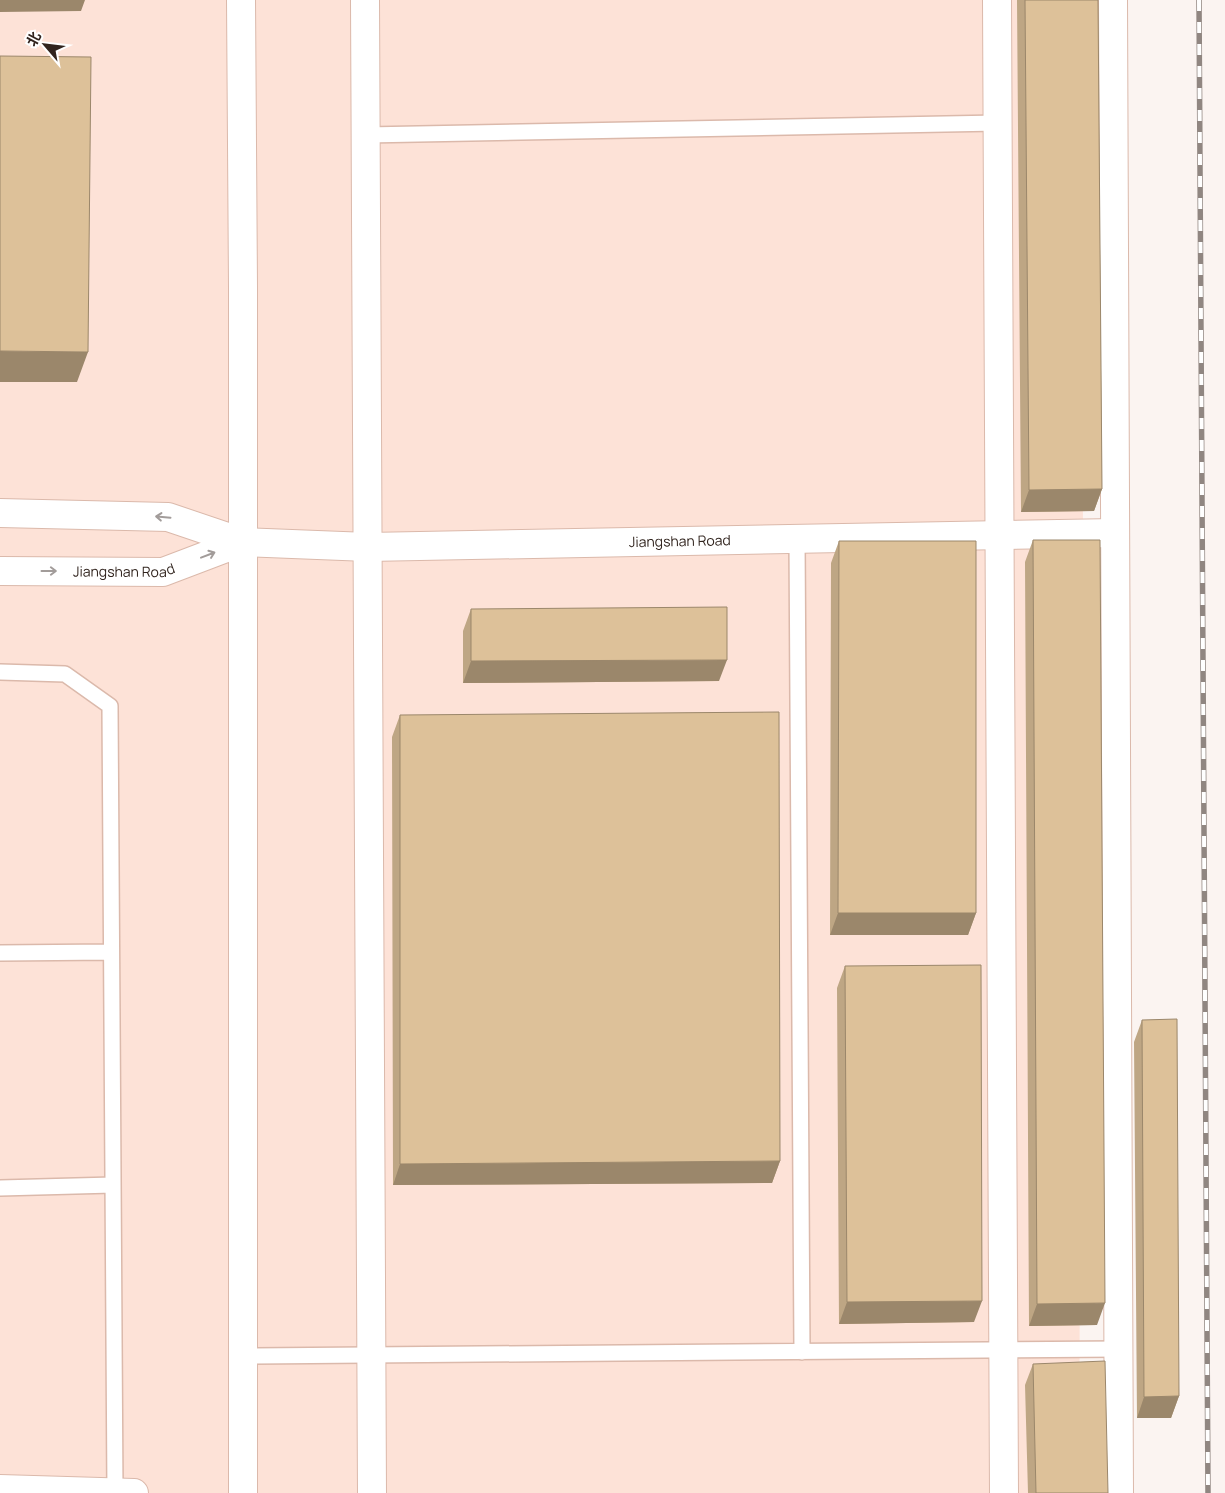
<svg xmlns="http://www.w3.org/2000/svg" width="1225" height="1493" font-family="Manrope,'Noto Sans SC',sans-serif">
<rect width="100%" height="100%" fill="#fbf4f1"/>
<!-- built -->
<path fill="#fde2d7" d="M0,0H1085L1079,1493H0Z"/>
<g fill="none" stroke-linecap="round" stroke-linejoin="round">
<!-- service casing -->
<g stroke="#dbb9ab" stroke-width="18">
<path id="service" d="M366,135L998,123
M797,539L802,1352
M0,672L65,674L110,706L115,1493
M0,953L111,952
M0,1188L113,1185
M242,1356L1119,1349"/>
</g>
<!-- minor casing -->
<g stroke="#dbb9ab" stroke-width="30">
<g id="minor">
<path d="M365,0L372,1493"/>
<path d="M997,0L1004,1493"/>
<path d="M1113,0L1119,1493"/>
<path id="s1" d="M242,542L368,547L1115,533"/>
<path d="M0,1489L134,1493"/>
</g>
</g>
<!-- tertiary casing -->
<g stroke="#dbb9ab" stroke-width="30">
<g id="tertiary">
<path d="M241,0L243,288V1493"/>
<path d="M0,513L168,517L242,542"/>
<path id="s2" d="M0,571L163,572L242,542"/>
</g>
</g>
<!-- service -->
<use href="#service" stroke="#fff" stroke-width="15"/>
<!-- minor -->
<use href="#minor" stroke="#fff" stroke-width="28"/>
<!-- tertiary -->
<use href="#tertiary" stroke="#fff" stroke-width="28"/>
<!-- rail casing -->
<g stroke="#908681" stroke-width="5.5">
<path id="rail" d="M1199,0L1208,1493"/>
</g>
<!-- rail -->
<use href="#rail" stroke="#fff" stroke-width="4" stroke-dasharray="11" stroke-linecap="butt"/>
</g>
<!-- wall -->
<path fill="#bea684" d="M1017,0H1098L1102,489L1094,511L1021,512Z
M1033,540L1097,1325L1029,1326L1025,562Z
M839,541L976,913L968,935H830L831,563Z
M471,609L719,681L463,683V631Z
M400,715L780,1161L772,1183L393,1185L392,737Z
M845,966L974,1322L839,1324L837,988Z
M1142,1020L1179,1396L1171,1418H1137L1134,1042Z
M1033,1364L1108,1493H1028L1025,1385Z"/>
<!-- shaded-wall -->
<path fill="#9b876b" d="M0,0H85L81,11L0,12Z
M0,351L88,352L77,382H0Z
M1102,489L1094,511L1021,512L1029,490Z
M727,660L719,681L463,683L471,661Z
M838,913H976L968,935H830Z
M780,1161L772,1183L393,1185L400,1164Z
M982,1301L974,1322L839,1324L847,1302Z
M1105,1303L1097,1325L1029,1326L1037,1304Z
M1179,1396L1171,1418H1137L1144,1397Z"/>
<!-- building -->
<path fill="#ddc199" stroke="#9b876b" d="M1025,0H1098L1102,489L1029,490Z
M0,56L91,57L88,352L0,351Z
M1033,540H1100L1105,1303L1037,1304Z
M839,541H976V913H838Z
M727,607V660L471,661V609Z
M779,712L780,1161L400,1164V715Z
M981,965L982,1301L847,1302L845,966Z
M1177,1019L1179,1396L1144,1397L1142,1020Z
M1105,1361L1108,1493H1036L1033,1364Z"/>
<!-- one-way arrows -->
<defs><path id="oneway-shaft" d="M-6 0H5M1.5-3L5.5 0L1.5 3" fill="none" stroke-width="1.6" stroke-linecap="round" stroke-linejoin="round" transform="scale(1.25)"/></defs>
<g stroke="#a29c9a">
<use href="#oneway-shaft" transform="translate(163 517) rotate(-175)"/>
<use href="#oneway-shaft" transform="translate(208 555) rotate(-21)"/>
<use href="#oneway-shaft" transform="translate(49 571)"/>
</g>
<g text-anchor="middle" stroke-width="4.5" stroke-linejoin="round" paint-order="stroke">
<!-- street labels -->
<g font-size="14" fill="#31241e" stroke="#fff">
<text dy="5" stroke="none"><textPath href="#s1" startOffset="438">Jiangshan Road</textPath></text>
<text dy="5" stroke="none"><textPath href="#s2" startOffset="124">Jiangshan Road</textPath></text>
</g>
</g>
<!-- north arrow -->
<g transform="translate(45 45) rotate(298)" stroke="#ffffff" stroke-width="4" paint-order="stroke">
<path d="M0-4L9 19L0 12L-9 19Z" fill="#31241e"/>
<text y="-8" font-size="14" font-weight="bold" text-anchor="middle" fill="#31241e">北</text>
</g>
</svg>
